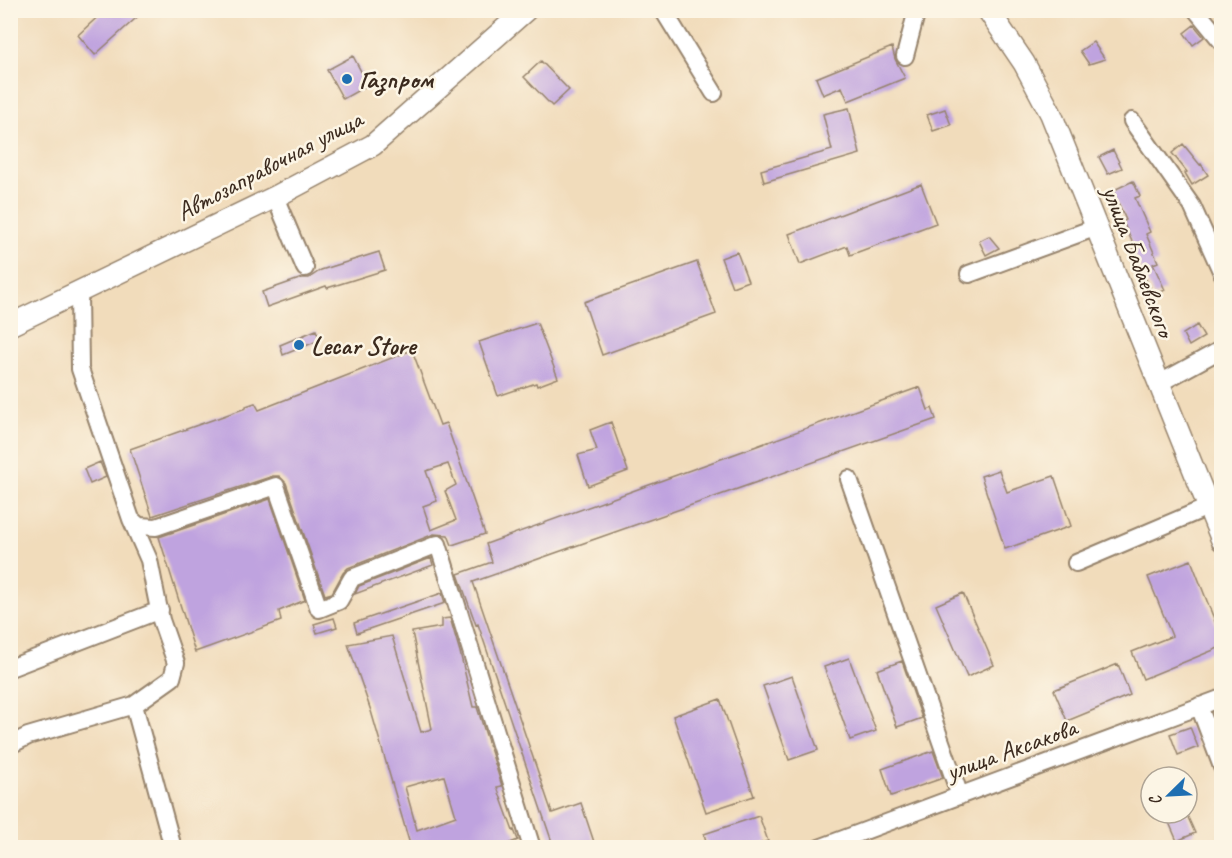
<svg xmlns="http://www.w3.org/2000/svg" width="1232" height="858" font-family="Caveat,sans-serif">
<rect width="100%" height="100%" fill="#fcf5e5"/>
<filter id="ink" filterUnits="userSpaceOnUse"><feTurbulence type="fractalNoise" baseFrequency=".0167" numOctaves="2"/><feDisplacementMap in="SourceGraphic" scale="12" xChannelSelector="R" yChannelSelector="G"/><feConvolveMatrix kernelMatrix="1 2 1 2 8 2 1 2 1" color-interpolation-filters="sRGB"/></filter>
<filter id="wash" filterUnits="userSpaceOnUse"><feTurbulence type="fractalNoise" baseFrequency=".008" numOctaves="4" result="noise"/><feDisplacementMap in="SourceGraphic" scale="24" xChannelSelector="R" yChannelSelector="G"/><feGaussianBlur stdDeviation="1.35" result="paint"/><feColorMatrix in="noise" values="0 0 0 0 0 0 0 0 0 0 0 0 0 0 0 0 0 1.4 0 .05"/><feComposite in="paint" operator="in"/></filter>
<g filter="url(#wash)">
<rect width="100%" height="100%" fill="#f1dcbb"/>
<g id="blocks">
<!-- building -->
<path fill="#bfa3df" fill-rule="evenodd" d="M105,10H145L95,55L78,35Z
M1194,25L1204,37L1193,45L1184,33Z
M1093,42L1105,59L1089,64L1080,51Z
M892,47L895,59L905,78L848,101L842,87L823,95L816,78Z
M353,56L368,85L343,99L327,70Z
M541,61L569,90L552,106L524,77Z
M849,108L860,154L764,182L761,170L832,150L823,114Z
M945,109L951,125L933,131L927,115Z
M1183,144L1200,165L1201,164L1208,175L1192,185L1185,173L1187,172L1172,153Z
M1113,150L1122,168L1108,174L1099,157Z
M1133,181L1140,196L1135,198L1150,232L1146,234L1158,262L1153,264L1165,290L1154,296L1132,250L1135,248L1123,222L1126,220L1114,194V190Z
M921,184L936,223L850,255L847,246L800,264L789,234Z
M989,236L999,248L986,255L979,241Z
M379,252L385,270L327,288L326,286L267,307L262,292L302,278H309L321,270Z
M737,252L748,281L732,287L721,258Z
M697,262L716,314L602,355L584,302Z
M537,323L558,378L537,386L536,383L498,396L479,342Z
M1197,325L1204,337L1189,346L1183,334Z
M316,330L320,340L283,355L280,345Z
M412,350L440,425L446,423L485,534L452,545L448,535L434,534L348,568L343,573L332,593L325,595L286,483L279,476H273L152,516L130,449L246,408V406L255,403L259,410ZM448,464L456,485L445,491L456,520L431,530L423,506L437,501L426,471Z
M920,387L928,410L932,408L936,419L473,582L552,813L581,803L596,848H575L573,843L554,848L478,624L476,625L458,574L492,562L486,544Z
M611,422L628,471L588,486L578,455L597,450L590,430Z
M100,462L106,477L90,484L84,469Z
M999,470L1007,492L1054,476L1071,526L1005,549L981,476Z
M270,499L305,600L279,611L281,621L195,652L159,537Z
M431,558L433,565L355,594L359,586Z
M1191,560L1221,637V647L1143,679L1132,652L1172,636L1148,577Z
M442,593L445,603L357,633L354,623Z
M963,593L994,665L967,677L936,605Z
M334,618L337,627L317,633L314,624Z
M450,618L460,652L473,707H477L502,786L497,787L513,831L514,830L518,840L505,845L506,848H411L371,711L348,644L392,636L421,732L432,729L412,632L442,627V619ZM444,776L456,816L417,830L405,787Z
M849,658L876,731L850,740L824,667Z
M902,661L922,718L897,727L877,670Z
M1118,664L1130,695L1067,721L1054,690Z
M792,676L818,750L789,760L763,686Z
M720,699L754,796L706,812L673,716Z
M1190,727L1198,747L1178,755L1170,734Z
M933,751L943,778L891,796L882,769Z
M1165,813H1186L1195,833L1177,841Z
M759,816L768,841L747,848H708L704,834Z"/>
</g>
</g>
<g filter="url(#ink)">
<use href="#blocks" fill-opacity="0" stroke="#96836c" stroke-width="1.5"/>
<g fill="none" stroke-linecap="round" stroke-linejoin="round">
<!-- minor casing -->
<g stroke="#96836c" stroke-width="20">
<path id="minor" d="M663,10L714,93
M1196,10L1222,42
M905,56L917,10
M1132,121L1192,206L1222,273
M275,197L305,268
M969,274L1097,227
M1158,384L1222,349
M849,479L960,796
M131,519L139,526L156,527L276,486L319,609L339,601L352,578L438,544L532,848
M1076,563L1208,507
M10,668L160,610
M134,705L173,848
M1199,706L1222,767
M10,745L28,736L134,705L172,678L176,663L161,620L149,560L131,519L80,369L79,293
M819,848L1222,698"/>
</g>
<!-- major casing -->
<g stroke="#96836c" stroke-width="24">
<path id="major" d="M988,10L1024,63L1051,114L1222,540
M10,325L275,197L373,145L526,10"/>
</g>
<!-- minor -->
<use href="#minor" stroke="#fff" stroke-width="16"/>
<!-- major -->
<use href="#major" stroke="#fff" stroke-width="21"/>
</g>
</g>
<!-- markers -->
<g fill="#1f6fb2" stroke="#fcf5e5" stroke-width="2">
<circle cx="347" cy="79" r="6"/>
<circle cx="299" cy="345" r="6"/>
</g>
<g text-anchor="middle" stroke-width="5" stroke-linejoin="round" paint-order="stroke">
<!-- poi labels -->
<g font-size="26" font-weight="bold" fill="#3b2a1e" stroke="#fcf5e5" text-anchor="start">
<text x="359" y="88">Газпром</text>
<text x="311" y="354">Lecar Store</text>
</g>
<!-- street labels -->
<g font-size="26" fill="#3b2a1e" stroke="#fcf5e5">
<text transform="translate(269 165) rotate(-28)" y="9">Автозаправочная улица</text>
<text transform="translate(1139 261) rotate(69)" y="9">улица Бабаевского</text>
<text transform="translate(1011 749) rotate(-20)" y="9">улица Аксакова</text>
</g>
</g>
<!-- margin -->
<rect width="1232" height="858" fill="none" stroke="#fcf5e5" stroke-width="36"/>
<!-- north arrow -->
<g transform="translate(1169 795) rotate(246)"><circle r="28" fill="#fcf5e5" stroke="#afa495" stroke-width="1.5"/>
<path d="M0-4.5L10 22L0 15L-10 22Z" fill="#1f6fb2"/>
<text y="-9" font-size="16" font-weight="bold" text-anchor="middle" fill="#3b2a1e">С</text>
</g>
</svg>
